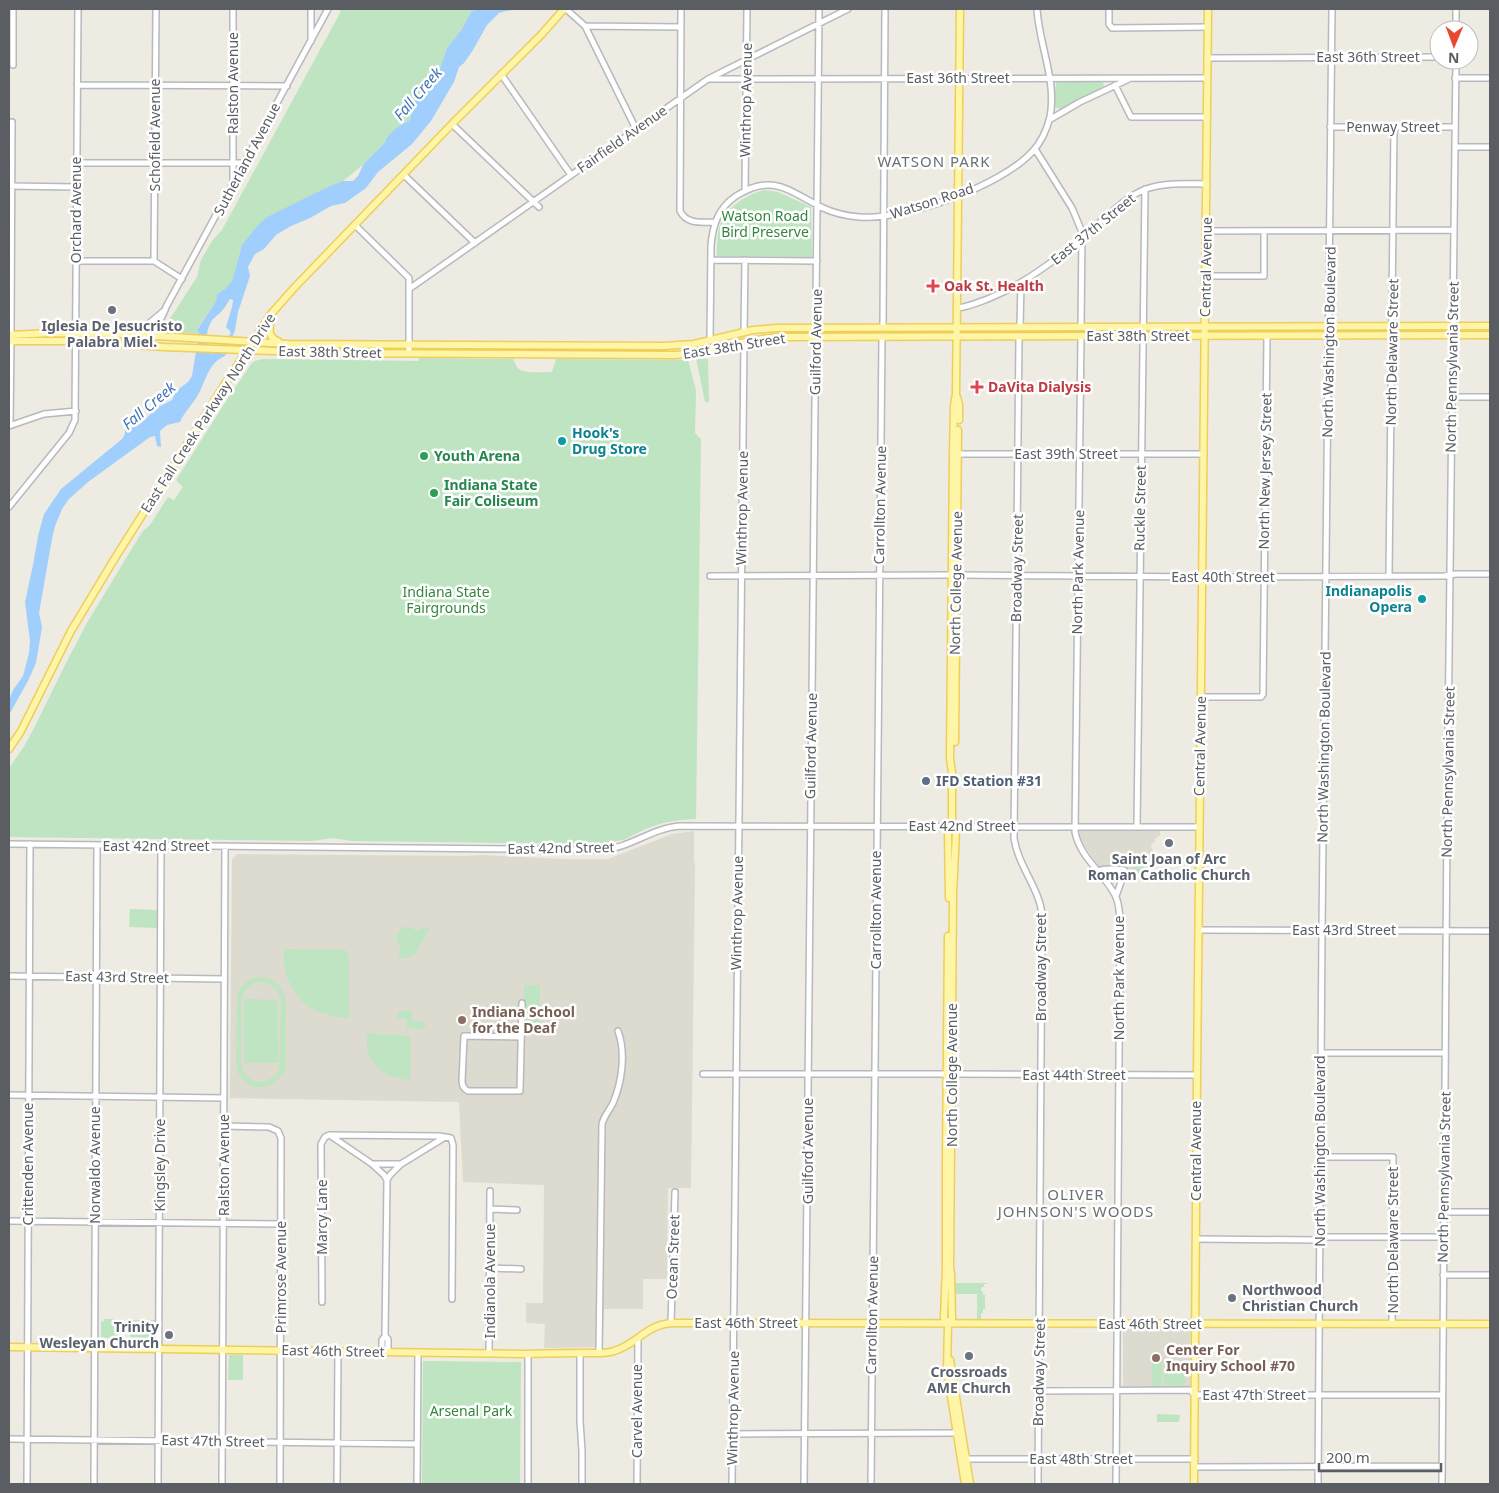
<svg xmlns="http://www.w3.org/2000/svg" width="1499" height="1493" font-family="'Noto Sans',sans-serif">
<rect width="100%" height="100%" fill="#edebe2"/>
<!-- education -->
<path fill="#dddad0" d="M694,831V862L695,863L691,1188H668L667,1279H643V1309H604L603,1347L544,1348L545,1324L526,1323V1303H543L544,1185L463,1182L459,1102L230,1098L232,859L237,854L467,856L480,855L566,859H608L672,834Z
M1079,831H1160V836H1158L1157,838H1155V842L1152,843L1151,845L1155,858L1154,874H1122L1114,884L1111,883L1081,841Z
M1123,1328H1190V1388H1123Z"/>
<!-- green -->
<path fill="#bee4c1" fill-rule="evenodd" d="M340,9H477L471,12L462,29L447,48L441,69L424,89L415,103L410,120L402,123L377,150L369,160L343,181L267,217L242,245L232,281L225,289L217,294L216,301L197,329L199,334L168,332L164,329L166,325L197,277L201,260L212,241L222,230L340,13Z
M1060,81L1100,82H1103L1104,86L1103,87L1060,109L1055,107L1054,102L1056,83Z
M764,190L778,192L811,207L812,257L717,256C717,245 717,230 722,220C730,205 747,195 764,190Z
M419,358L513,359C515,362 516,367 519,369C525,374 544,372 552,372L556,359L688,360L696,390L695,433L701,439L696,819L680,820L663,823L648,828L623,840L599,844L352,841L333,838L311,841L9,837V768L23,748L33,730L68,659L88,621L142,532L150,525L168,497L174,500L183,487L176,480L230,395L252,363L255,361L263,359L419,361Z
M696,358L708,359L709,402H705Z
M1133,864H1151V873H1133Z
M130,909L157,910V928L129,927Z
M404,927L413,928L416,931L429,927C429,934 425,936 422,942C416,954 414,958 400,958H398L401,947C393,941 396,931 404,927Z
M284,949L345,950L349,955V1018C339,1017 330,1016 321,1013C294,1002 282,976 284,949Z
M259,977C275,977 283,986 286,1001V1073H283C270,1096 238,1090 236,1063L237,995C241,984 248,979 259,977ZM258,982C271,982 279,989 281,1002L279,1069C269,1089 243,1085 241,1062L242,1000C244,990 249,985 258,982Z
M524,985H540L539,1024L524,1023Z
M244,999L278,1000V1063H244Z
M411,1010L413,1015L412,1020L414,1022L423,1021L426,1025L423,1029H414L412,1027L407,1028L406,1019L397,1018V1013L401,1011Z
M367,1033L409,1036L411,1039L410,1080C382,1078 364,1063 367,1033Z
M955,1283H987V1284H984V1287H981V1291L983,1292V1295H985V1309H983V1313H981V1319H977V1294H955Z
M104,1319H122L121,1338H101V1322L104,1321Z
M131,1320H156L155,1344H130Z
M229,1355H243V1380H228Z
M423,1361L521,1362L520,1484H422Z
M1152,1361H1162V1385L1152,1386Z
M1164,1367H1185V1385H1164Z
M1157,1414L1180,1415L1179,1422H1157Z"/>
<!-- water -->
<path fill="#a1cffd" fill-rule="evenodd" d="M477,9H519L506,11L499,13L487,25L473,50L464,63L459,67L454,82L431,121L412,144L378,172L366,188L345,203L331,206L310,218L291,226L276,235L264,249L255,254L248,267L250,276L238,312L235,330L225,356C207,363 206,383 196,398C191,406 184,413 180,422L167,425L160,431L161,447L157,446L155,436L150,437L88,482L69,499L62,509L55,526L52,539L39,613L42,627L36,663L29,679L9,715V700L13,690L23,676L29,653L30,641L25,602L33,565L38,536L44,514L61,489L122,439L125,434V430L132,428L140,424L158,407L172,400L176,391L188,382L192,376L199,333L197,330L216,301L217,294L225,289L232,281L242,245L258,225L267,217L330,186L343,181H353L358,176L363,165L385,142C388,133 401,124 410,120L415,103L424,89L440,69L447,48L462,29L471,12ZM230,299L233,300L232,307L226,327L229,330L231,333C225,341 220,352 210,354C205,345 206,330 211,322C213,318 217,316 220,313C224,309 227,304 230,299Z"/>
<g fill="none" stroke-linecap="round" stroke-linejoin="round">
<!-- minor casing -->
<g stroke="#b7b9be" stroke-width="8">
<path id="minor" d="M566,9L585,26L636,129
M681,9L680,211C687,225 702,222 715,222
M1109,9V24L1112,28L1208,27
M585,26L681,27
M1456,30V9
M311,41V9
M1207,58L1439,57
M13,65V9
M501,74L571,175
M1455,78H1490
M709,79L1207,78
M77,85L287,86
M1115,85L1131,117H1207
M1049,120L1080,102L1129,79
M452,124L539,207
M1330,127H1455
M1455,147H1490
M1035,149L1072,208L1082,232L1081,327
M77,163H245
M404,175L475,243
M9,186L77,187
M233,186V9
M745,191L747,9
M355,225L409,278V353
M1206,231L1454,230
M711,260L817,261
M76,261H154L182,279
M154,261L156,9
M1205,276H1264V231
M409,289L708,79L848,9
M957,308C969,307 979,302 990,298C1031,281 1064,253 1097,225C1112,212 1127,196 1146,189C1165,182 1187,184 1207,184
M883,327L885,9
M1020,327L1021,283
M744,332L745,260
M11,335L12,122
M135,335L165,310
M1019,336L1014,838C1018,866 1040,889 1042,915L1038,1484
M1081,336L1075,832C1080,858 1104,873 1115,895C1119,902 1119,910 1120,918L1116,1484
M156,337C155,326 163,317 166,307L328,9
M710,341L711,245C713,225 718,208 736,196C773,172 790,192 823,208C834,213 847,216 859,217C905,221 1003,185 1033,151C1041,142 1047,129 1050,117C1057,80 1039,45 1037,9
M1452,397H1490
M10,425L11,341
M9,426L44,414L76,411
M958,454H1204
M9,507L69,433L75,420L78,9
M956,575L1207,577L1444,576L1456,574H1490
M710,576L951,575
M1389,576L1394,127
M1201,697H1261L1263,694L1267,336
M1137,826L1145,189
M9,844L602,850C630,848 652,828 680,826L1199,827
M1098,871C1105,868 1116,869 1124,870L1125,871L1116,896
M1198,930L1490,931
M9,976L224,979
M521,1037L464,1036L462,1081C462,1086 464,1089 468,1091H520L522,1003
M1321,1053H1445
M703,1074H947
M952,1074L1197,1075
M9,1095L224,1098
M224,1126L269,1127L278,1131L281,1138L280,1484
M331,1136L372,1164
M1320,1157H1393L1392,1324
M372,1164H401L390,1175L387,1180L384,1175Z
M401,1164L445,1137
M490,1209L517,1210
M1444,1212H1490
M9,1221L281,1224
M1196,1239L1315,1240L1324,1237H1443
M490,1268L521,1269
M1443,1275H1490
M322,1302L321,1144L325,1137L329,1135L439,1136L451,1138L453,1145L452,1299
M671,1323L675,1192
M385,1336L387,1180
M382,1352V1340L385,1336L388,1339V1352
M489,1353L490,1191
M580,1353V1421L582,1451V1484
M599,1353L602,1124C604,1116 609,1111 613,1103C622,1082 626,1053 618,1031
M1039,1391L1190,1390L1195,1395H1442
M733,1434L957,1433
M9,1439L417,1444
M967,1459H1195
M1194,1467L1442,1466
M27,1484L30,844
M94,1484L97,845
M158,1484L161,846
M222,1484L225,846
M337,1484L338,1351
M417,1484L418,1352
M528,1484V1354
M637,1484L638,1338
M732,1484L744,342
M804,1484L819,9
M871,1484L882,336
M1318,1484L1322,930L1332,9
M1442,1484L1447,826L1456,60"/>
</g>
<!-- major casing -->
<g stroke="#efce59" stroke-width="9">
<path id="major" d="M271,316C270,326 266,337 278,341
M9,335L53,333L122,334L288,344L664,346L694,344L753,330L777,328L1490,326
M9,341H76L165,347L325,353L674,355C711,353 746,338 783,337L1490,335
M957,397L959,405V420
M955,742L958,430
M9,749L21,731L71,631L115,558L225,384L271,314L294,288L452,124L541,35L564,9
M949,898L948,831L952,826
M948,936L946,1161V1267L944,1318L948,1323L947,1371L965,1484
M948,1323L952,1319L951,1274L950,1267L953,894L956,831L952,826V773L950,758L953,455L954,405L956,394L960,9
M9,1347L528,1354C548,1353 568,1353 587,1353C596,1353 606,1354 614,1351C638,1344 646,1324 673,1323L1490,1324
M950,1360L970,1484
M1194,1484L1197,1075L1208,9"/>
</g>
<!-- minor -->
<use href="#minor" stroke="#fff" stroke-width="5"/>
<!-- major -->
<use href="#major" stroke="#fef5a6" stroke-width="6"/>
</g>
<!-- markers -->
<g fill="#e0444e" stroke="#fff" stroke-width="2">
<path d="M930.5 278.5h5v5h5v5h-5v5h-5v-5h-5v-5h5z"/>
<path d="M974.5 379.5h5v5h5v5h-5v5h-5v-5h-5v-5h5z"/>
</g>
<g fill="#6b7280" stroke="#fff" stroke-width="2">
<circle cx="112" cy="310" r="5"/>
<circle cx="1169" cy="843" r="5"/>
<circle cx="1232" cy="1298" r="5"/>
<circle cx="169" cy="1335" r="5"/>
<circle cx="969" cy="1356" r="5"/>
</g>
<g fill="#0f9aa8" stroke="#fff" stroke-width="2">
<circle cx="562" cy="441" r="5"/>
<circle cx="1422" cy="599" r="5"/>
</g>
<g fill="#2e9e5b" stroke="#fff" stroke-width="2">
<circle cx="424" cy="456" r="5"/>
<circle cx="434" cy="493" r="5"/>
</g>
<circle fill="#5c6f8a" stroke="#fff" stroke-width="2" cx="926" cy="781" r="5"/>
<g fill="#8d6e63" stroke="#fff" stroke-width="2">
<circle cx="462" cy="1020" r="5"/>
<circle cx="1156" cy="1358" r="5"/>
</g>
<g text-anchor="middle" stroke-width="5" stroke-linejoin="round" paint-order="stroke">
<!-- street labels -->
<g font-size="14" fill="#5a5d62" stroke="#fff">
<text x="1368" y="62">East 36th Street</text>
<text x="958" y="83">East 36th Street</text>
<text transform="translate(233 83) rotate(-90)" y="5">Ralston Avenue</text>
<text transform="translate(746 100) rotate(-89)" y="5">Winthrop Avenue</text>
<text x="1393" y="132">Penway Street</text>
<text transform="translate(155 135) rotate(-90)" y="5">Schofield Avenue</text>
<text transform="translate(622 139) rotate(-35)" y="5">Fairfield Avenue</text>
<text transform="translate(247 159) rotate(-62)" y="5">Sutherland Avenue</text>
<text transform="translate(932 201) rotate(-18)" y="5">Watson Road</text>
<text transform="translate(76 210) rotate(-90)" y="5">Orchard Avenue</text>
<text transform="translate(1093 229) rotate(-39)" y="5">East 37th Street</text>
<text transform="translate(1206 267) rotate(-89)" y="5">Central Avenue</text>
<text x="1138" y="341">East 38th Street</text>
<text transform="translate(816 342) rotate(-89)" y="5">Guilford Avenue</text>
<text transform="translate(1329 342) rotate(-89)" y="5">North Washington Boulevard</text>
<text transform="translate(734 346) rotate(-9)" y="5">East 38th Street</text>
<text transform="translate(330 352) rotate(1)" y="5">East 38th Street</text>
<text transform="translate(1392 352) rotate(-89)" y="5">North Delaware Street</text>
<text transform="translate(1452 367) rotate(-89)" y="5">North Pennsylvania Street</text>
<text transform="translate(208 413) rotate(-57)" y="5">East Fall Creek Parkway North Drive</text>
<text x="1066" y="459">East 39th Street</text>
<text transform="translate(1265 471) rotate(-89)" y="5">North New Jersey Street</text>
<text transform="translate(880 505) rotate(-89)" y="5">Carrollton Avenue</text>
<text transform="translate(742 508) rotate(-89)" y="5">Winthrop Avenue</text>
<text transform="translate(1140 508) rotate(-89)" y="5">Ruckle Street</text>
<text transform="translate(1017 568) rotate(-89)" y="5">Broadway Street</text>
<text transform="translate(1078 572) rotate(-89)" y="5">North Park Avenue</text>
<text x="1223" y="582">East 40th Street</text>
<text transform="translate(956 583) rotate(-89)" y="5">North College Avenue</text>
<text transform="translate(811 746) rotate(-89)" y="5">Guilford Avenue</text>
<text transform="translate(1200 746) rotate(-89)" y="5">Central Avenue</text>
<text transform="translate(1324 747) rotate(-89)" y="5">North Washington Boulevard</text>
<text transform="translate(1448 772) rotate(-89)" y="5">North Pennsylvania Street</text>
<text x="962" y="831">East 42nd Street</text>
<text x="156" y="851">East 42nd Street</text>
<text transform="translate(561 848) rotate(-1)" y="5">East 42nd Street</text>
<text transform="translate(876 910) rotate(-90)" y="5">Carrollton Avenue</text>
<text transform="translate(737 913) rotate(-89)" y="5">Winthrop Avenue</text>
<text x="1344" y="935">East 43rd Street</text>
<text transform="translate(1041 967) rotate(-90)" y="5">Broadway Street</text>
<text transform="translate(117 977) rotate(1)" y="5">East 43rd Street</text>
<text transform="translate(1119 978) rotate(-90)" y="5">North Park Avenue</text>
<text transform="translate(952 1075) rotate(-90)" y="5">North College Avenue</text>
<text x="1074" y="1080">East 44th Street</text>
<text transform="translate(808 1151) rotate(-90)" y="5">Guilford Avenue</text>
<text transform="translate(1196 1151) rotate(-90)" y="5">Central Avenue</text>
<text transform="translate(1320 1151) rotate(-90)" y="5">North Washington Boulevard</text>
<text transform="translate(28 1164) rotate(-90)" y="5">Crittenden Avenue</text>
<text transform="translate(95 1165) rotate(-90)" y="5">Norwaldo Avenue</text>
<text transform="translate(160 1165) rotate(-90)" y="5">Kingsley Drive</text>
<text transform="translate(224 1165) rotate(-90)" y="5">Ralston Avenue</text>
<text transform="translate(1444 1177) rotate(-89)" y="5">North Pennsylvania Street</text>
<text transform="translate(322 1217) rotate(-90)" y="5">Marcy Lane</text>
<text transform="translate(1393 1240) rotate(-90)" y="5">North Delaware Street</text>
<text transform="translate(673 1257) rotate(-88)" y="5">Ocean Street</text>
<text transform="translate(281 1277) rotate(-90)" y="5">Primrose Avenue</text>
<text transform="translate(490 1281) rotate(-90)" y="5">Indianola Avenue</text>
<text transform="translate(872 1315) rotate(-89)" y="5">Carrollton Avenue</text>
<text x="746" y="1328">East 46th Street</text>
<text x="1150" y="1329">East 46th Street</text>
<text transform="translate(333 1351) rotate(1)" y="5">East 46th Street</text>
<text transform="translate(1039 1372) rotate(-89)" y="5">Broadway Street</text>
<text x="1254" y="1400">East 47th Street</text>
<text transform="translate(733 1408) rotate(-89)" y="5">Winthrop Avenue</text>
<text transform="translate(637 1411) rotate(-90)" y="5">Carvel Avenue</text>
<text transform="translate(213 1441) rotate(1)" y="5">East 47th Street</text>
<text x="1081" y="1464">East 48th Street</text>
</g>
<!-- park labels -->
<g font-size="14" fill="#36853f" stroke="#fff">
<text x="765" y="221">Watson Road<tspan x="765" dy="16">Bird Preserve</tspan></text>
<text x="446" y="597">Indiana State<tspan x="446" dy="16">Fairgrounds</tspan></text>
<text x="471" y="1416">Arsenal Park</text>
</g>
<!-- health labels -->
<g font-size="14" font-weight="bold" fill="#be3a42" stroke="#fff" text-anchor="start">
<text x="944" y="291">Oak St. Health</text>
<text x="988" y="392">DaVita Dialysis</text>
</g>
<!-- worship labels -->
<g font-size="14" font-weight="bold" fill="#5b616d" stroke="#fff">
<text x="112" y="331">Iglesia De Jesucristo<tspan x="112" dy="16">Palabra Miel.</tspan></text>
<text x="1169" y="864">Saint Joan of Arc<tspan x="1169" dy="16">Roman Catholic Church</tspan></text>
<text x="1242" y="1295" text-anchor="start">Northwood<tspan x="1242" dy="16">Christian Church</tspan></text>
<text x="159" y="1332" text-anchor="end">Trinity<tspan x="159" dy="16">Wesleyan Church</tspan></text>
<text x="969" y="1377">Crossroads<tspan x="969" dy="16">AME Church</tspan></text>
</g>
<!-- culture labels -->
<g font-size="14" font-weight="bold" fill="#0d838f" stroke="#fff" text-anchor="start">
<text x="572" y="438">Hook's<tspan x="572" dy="16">Drug Store</tspan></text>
<text x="1412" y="596" text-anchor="end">Indianapolis<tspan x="1412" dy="16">Opera</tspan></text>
</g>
<!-- leisure labels -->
<g font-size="14" font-weight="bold" fill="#27864d" stroke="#fff" text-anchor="start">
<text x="434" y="461">Youth Arena</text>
<text x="444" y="490">Indiana State<tspan x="444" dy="16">Fair Coliseum</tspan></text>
</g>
<!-- service labels -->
<g font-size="14" font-weight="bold" fill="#4e5e75" stroke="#fff" text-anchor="start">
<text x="936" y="786">IFD Station #31</text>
</g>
<!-- education labels -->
<g font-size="14" font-weight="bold" fill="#785e54" stroke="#fff" text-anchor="start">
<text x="472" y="1017">Indiana School<tspan x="472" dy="16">for the Deaf</tspan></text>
<text x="1166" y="1355">Center For<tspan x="1166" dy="16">Inquiry School #70</tspan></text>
</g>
<!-- water labels -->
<g font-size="15" font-style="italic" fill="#4174b7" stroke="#fff">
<text transform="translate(418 94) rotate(-49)" y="5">Fall Creek</text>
<text transform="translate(149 406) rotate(-40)" y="5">Fall Creek</text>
</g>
<!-- neighbourhood labels -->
<g font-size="15" letter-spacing="1" fill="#6b6f74" stroke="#fff">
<text x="934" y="167">WATSON PARK</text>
<text x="1076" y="1200">OLIVER<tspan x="1076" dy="17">JOHNSON'S WOODS</tspan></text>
</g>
</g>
<!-- border -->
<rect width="1499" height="1493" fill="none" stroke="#5a5d62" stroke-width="20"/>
<!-- north arrow -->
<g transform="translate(1454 45) rotate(181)"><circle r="24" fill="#ffffff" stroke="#bdbec0"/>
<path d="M0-4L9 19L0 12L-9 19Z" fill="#e6492f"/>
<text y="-8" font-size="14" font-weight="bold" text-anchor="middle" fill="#5a5d62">N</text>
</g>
<!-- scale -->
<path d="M1319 1463v8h122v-8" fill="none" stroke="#5a5d62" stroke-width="2.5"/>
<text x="1326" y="1463" font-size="15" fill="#5a5d62" stroke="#ffffff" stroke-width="4" paint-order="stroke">200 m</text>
</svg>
